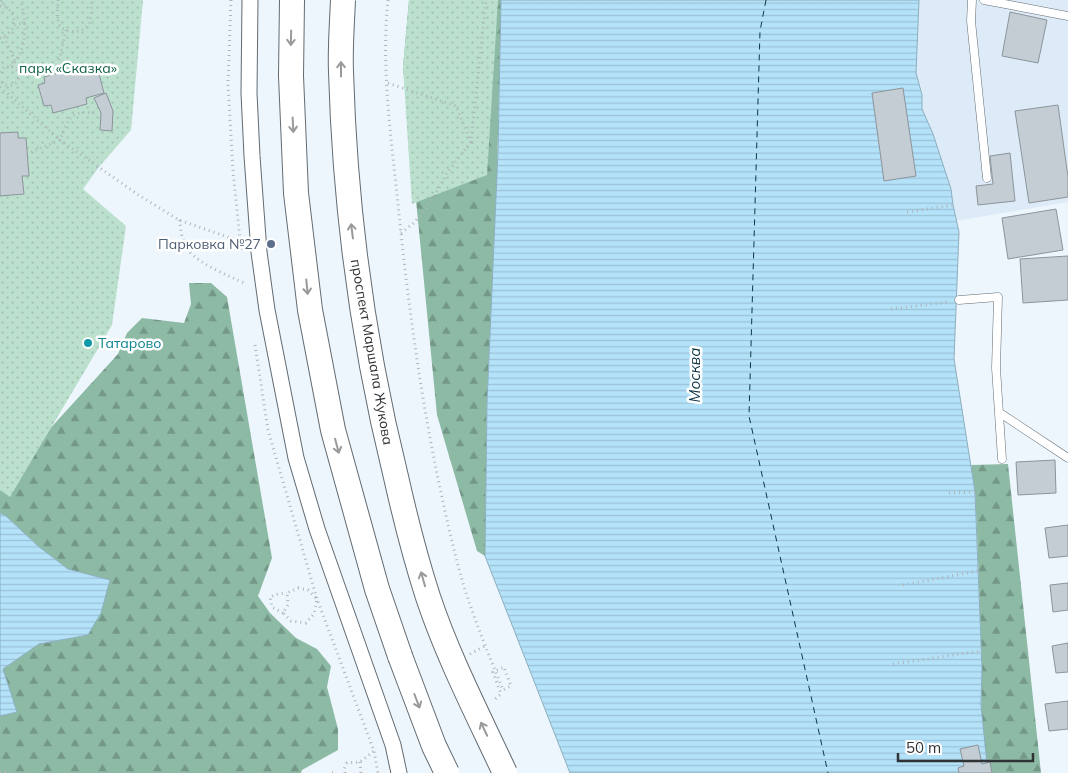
<svg xmlns="http://www.w3.org/2000/svg" width="1068" height="773" font-family="Mulish,sans-serif">
<defs>
<pattern id="forest-firs" width="22" height="20" patternUnits="userSpaceOnUse" patternTransform="scale(1.25)"><rect width="22" height="20" fill="#8dbaa5"/><path d="M5 1l3.5 6h-7zM16 11l3.5 6h-7z" fill="#749887"/></pattern>
<pattern id="park-dots" width="8" height="8" patternUnits="userSpaceOnUse" patternTransform="scale(1.25)"><rect width="8" height="8" fill="#bbe0ce"/><path d="M2 2h.1M6 6h.1" fill="none" stroke="#a1c1b2" stroke-width="1.8" stroke-linecap="round"/></pattern>
<pattern id="water-rules" width="6" height="5" patternUnits="userSpaceOnUse" patternTransform="scale(1.25)"><rect width="6" height="5" fill="#b4e2f9"/><path d="M0 2.5h6" fill="none" stroke="#9bc2d6"/></pattern>
</defs>
<rect width="100%" height="100%" fill="#edf6fd"/>
<!-- built -->
<path fill="#dcebf7" d="M919,0H1068V202L956,221L933,134L922,109V95L916,73Z"/>
<!-- forest -->
<path fill="url(#forest-firs)" d="M409,0H501L497,178L487,403L485,556L477,551L437,415L403,67Z
M189,283H211L227,297L272,558L258,596L270,613L296,638L317,649L331,666L327,687L338,729V750L302,770L301,773H0V716L17,712L3,669L39,644L88,635L110,580L68,569L38,546L6,516L0,513V451L46,433L118,354L127,333L142,318L184,323L191,304Z
M1008,464L1041,773H988L981,715L982,668L977,532L975,492L971,465Z"/>
<!-- park -->
<path fill="url(#park-dots)" d="M0,0H143L131,130L99,167L83,189L126,226L112,325L10,497L0,490Z
M409,0H498L487,175L412,204L403,67Z"/>
<!-- water -->
<path fill="url(#water-rules)" stroke="#8caebe" d="M501,0H919L916,73L922,95V109L933,134L951,189L953,205L959,232L954,359L975,492L982,668L981,705L988,773H570L485,556L487,403L498,151Z
M0,513L6,516L38,546L68,569L110,580L101,613L88,635L39,644L3,669L17,712L0,716Z"/>
<g fill="none" stroke-linecap="round" stroke-linejoin="round">
<!-- ferry -->
<path stroke="#0f3647" stroke-width="1" stroke-dasharray="6 5" stroke-linecap="butt" d="M766,0L760,31L749,416L828,773"/>
</g>
<!-- building -->
<path fill="#c4cdd4" stroke="#8c949b" d="M1010,12L1047,20L1038,63L1002,56Z
M77,68L78,75L98,70L104,93L86,98L87,104L53,113L51,105L44,106L38,85L45,83L44,77Z
M903,88L916,176L884,181L872,93Z
M106,93L113,111L112,131L100,130L101,113L94,98Z
M1058,105L1068,177V197L1029,203L1015,111Z
M18,132V138H26L29,176H22L24,194L0,196V133Z
M1010,153L1015,201L978,205L976,186L993,184L990,156Z
M1056,209L1063,250L1008,259L1002,218Z
M1068,256V300L1023,303L1020,259Z
M1055,460L1056,493L1018,495L1016,462Z
M1068,525V556L1049,558L1045,528Z
M1068,583V610L1053,612L1050,585Z
M1068,643V672L1056,673L1052,646Z
M1068,701V729L1049,731L1045,704Z
M978,745L982,764L990,762L992,773H959L958,768L964,766L960,749Z"/>
<g fill="none" stroke-linecap="round" stroke-linejoin="round">
<!-- lane casing -->
<g stroke="#636b71" stroke-width="9">
<path id="lane" d="M972,0L971,21L987,178
M984,0L1068,16
M959,300L998,297L996,368L1002,459
M1000,413L1068,458"/>
</g>
<!-- street casing -->
<g stroke="#636b71" stroke-width="17">
<path id="street" d="M250,0L249,93L252,156L259,252L267,310L296,458L317,529L393,745L399,773"/>
</g>
<!-- primary casing -->
<g stroke="#636b71" stroke-width="26">
<path id="primary" d="M292,0L291,76L296,193L310,310L333,430L377,589L400,656"/>
</g>
<!-- path -->
<path stroke="#aeb5bb" stroke-width="3" stroke-dasharray="1 4" stroke-linecap="butt" d="M1,0L5,6
M58,0C58,7 56,17 59,24C64,34 84,34 89,24C92,17 91,7 92,0
M231,0L228,84L233,171L241,250
M388,0C381,67 391,137 398,204C410,326 428,450 459,569C470,610 487,650 503,690L511,686L504,667L493,672L501,694L494,700
M0,6C10,7 15,15 14,24
M4,37L15,61
M0,38C7,36 11,31 14,25L25,23
M58,65L66,30
M11,66C27,53 28,18 20,0
M0,72L4,67L11,66L19,72C21,85 8,90 0,80
M388,83L456,106L471,142L486,0
M0,87L60,140L140,196L179,220L239,241
M31,152L60,140C69,119 69,110 95,113
M907,212L953,205
M179,220C181,227 181,236 184,243C191,262 228,275 246,284
M401,233L414,223L431,202L447,173L471,142
M891,309L948,302
M255,345L268,430L317,599L374,751L378,773
M949,493L975,492
M903,585L978,571
M298,588L308,590L317,599L314,614L306,623L291,621L283,613L288,605L287,593Z
M283,613L272,607L270,597L278,594L287,593
M470,654L485,646
M893,664L981,651
M360,762L361,773
M0,771L11,773
M332,773H336
M345,773L344,769L347,763L360,762L374,751"/>
<!-- lane -->
<use href="#lane" stroke="#fff" stroke-width="8"/>
<!-- street -->
<use href="#street" stroke="#fff" stroke-width="15"/>
<!-- primary -->
<use href="#primary" stroke="#fff" stroke-width="24"/>
<!-- primary-bridge casing -->
<g stroke="#636b71" stroke-width="26" stroke-linecap="butt">
<path id="primary-bridge" d="M343,0C342,24 340,48 341,72C345,209 363,344 396,477C405,517 415,557 428,597C448,657 478,715 505,773
M400,656L434,746L447,773"/>
</g>
<!-- primary-bridge -->
<use href="#primary-bridge" stroke="#fff" stroke-width="24"/>
</g>
<!-- one-way arrows -->
<defs><path id="oneway-shaft" d="M-6 0H5M1.5-3L5.5 0L1.5 3" fill="none" stroke-width="1.6" stroke-linecap="round" stroke-linejoin="round" transform="scale(1.25)"/></defs>
<g stroke="#98999a">
<use href="#oneway-shaft" transform="translate(291 38) rotate(91)"/>
<use href="#oneway-shaft" transform="translate(341 69) rotate(-90)"/>
<use href="#oneway-shaft" transform="translate(293 125) rotate(87)"/>
<use href="#oneway-shaft" transform="translate(352 231) rotate(-97)"/>
<use href="#oneway-shaft" transform="translate(307 287) rotate(84)"/>
<use href="#oneway-shaft" transform="translate(337 446) rotate(75)"/>
<use href="#oneway-shaft" transform="translate(423 579) rotate(-106)"/>
<use href="#oneway-shaft" transform="translate(417 701) rotate(69)"/>
<use href="#oneway-shaft" transform="translate(484 729) rotate(-115)"/>
</g>
<!-- markers -->
<circle fill="#5c6f8a" stroke="#fff" stroke-width="2" cx="271" cy="244" r="5"/>
<circle fill="#0f9aa8" stroke="#fff" stroke-width="2" cx="88" cy="343" r="5"/>
<g text-anchor="middle" stroke-width="5" stroke-linejoin="round" paint-order="stroke">
<!-- park labels -->
<g font-size="14" fill="#136348" stroke="#fff">
<text x="68" y="73">парк «Сказка»</text>
</g>
<!-- service labels -->
<g font-size="14" fill="#4e5e75" stroke="#fff" text-anchor="end">
<text x="261" y="249">Парковка №27</text>
</g>
<!-- culture labels -->
<g font-size="14" fill="#0d838f" stroke="#fff" text-anchor="start">
<text x="98" y="348">Татарово</text>
</g>
<!-- street labels -->
<g font-size="14" fill="#303336" stroke="#fff">
<text transform="translate(372 352) rotate(80)" y="5">проспект Маршала Жукова</text>
</g>
<!-- water labels -->
<g font-size="15" font-style="italic" fill="#0f3647" stroke="#fff">
<text transform="translate(695 375) rotate(-90)" y="5">Москва</text>
</g>
</g>
<!-- scale -->
<path d="M898 753v8h135v-8" fill="none" stroke="#303336" stroke-width="2.5"/>
<text x="906" y="753" font-size="15" fill="#303336" stroke="#ffffff" stroke-width="4" paint-order="stroke">50 m</text>
</svg>
